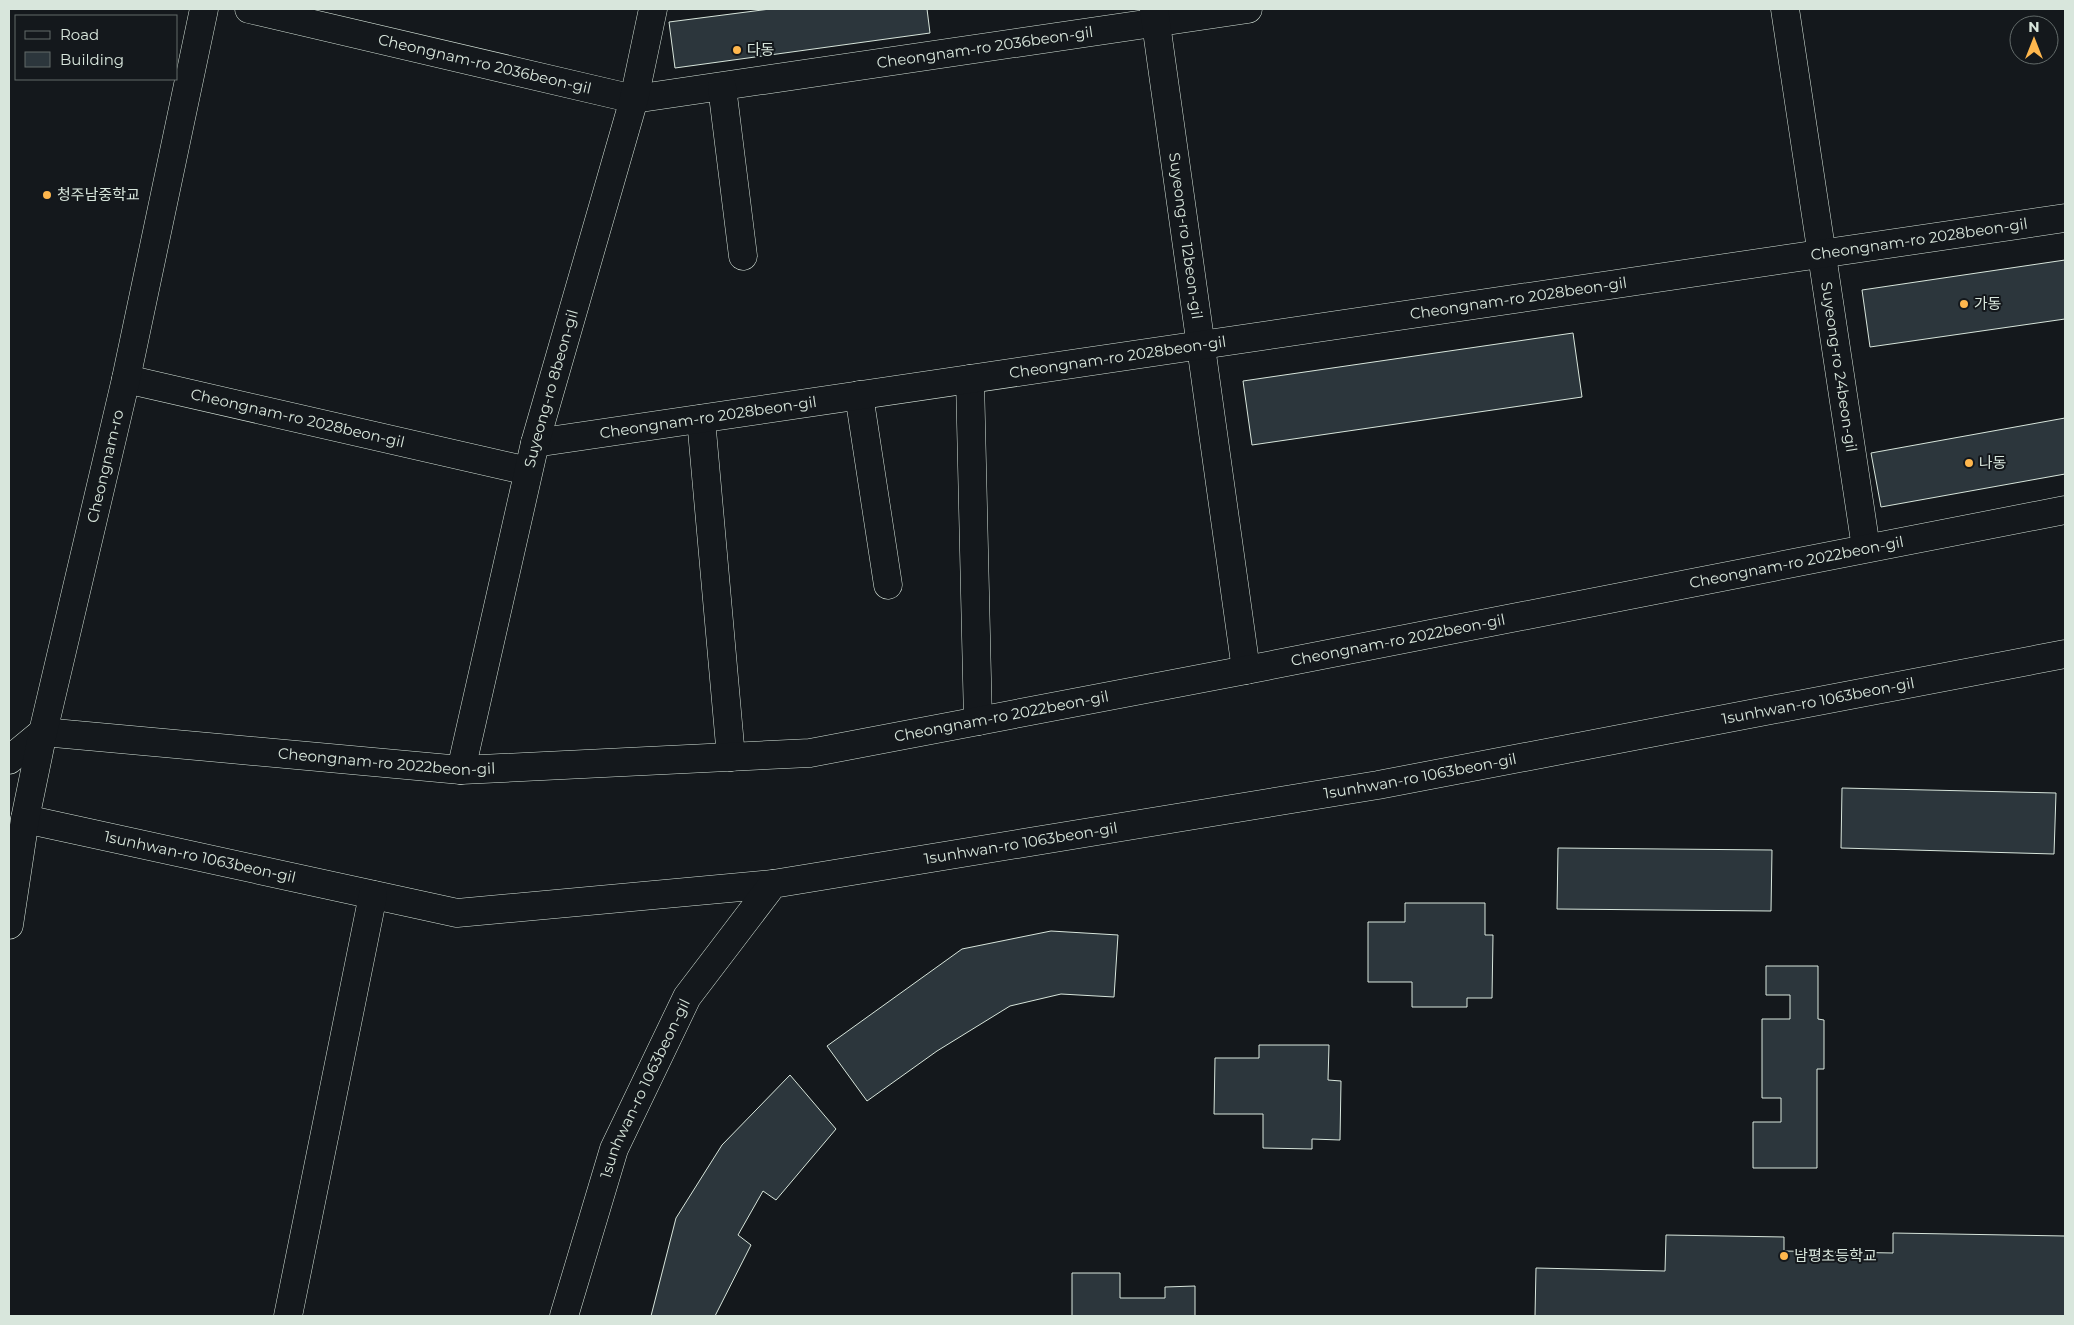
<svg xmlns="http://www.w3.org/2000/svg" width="2074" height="1325" font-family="Montserrat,'Noto Sans KR',sans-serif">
<rect width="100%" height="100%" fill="#14181c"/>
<!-- building -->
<path fill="#2c363c" stroke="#d8e6dc" d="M770,9H927L930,33L675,68L669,22Z
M2065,260V319L1870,347L1862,290Z
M1573,333L1582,397L1252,445L1243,381Z
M2065,418V474L1881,507L1871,453Z
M1842,788L2056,793L2054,854L1841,848Z
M1558,848L1772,850L1771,911L1557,909Z
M1405,903H1485V935H1493L1492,998H1467V1007H1412V982H1368V922H1405Z
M1051,931L1118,935L1114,997L1061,994L1010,1006L937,1051L867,1101L827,1046L962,949Z
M1766,966H1818V1019L1824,1020V1069H1817V1168H1753V1122H1781V1098H1762V1019H1790V995H1766Z
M1259,1045H1329L1328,1080L1341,1081L1340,1140L1312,1139V1149L1263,1148V1114H1214L1215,1058H1259Z
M790,1075L836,1129L776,1200L763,1191L738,1235L751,1245L715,1316H651L676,1218L722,1145Z
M1893,1233L2065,1236V1316H1535L1536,1268L1665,1271L1666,1235L1784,1237V1251L1893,1253Z
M1072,1273H1120V1298H1165V1287L1195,1286V1316H1072Z"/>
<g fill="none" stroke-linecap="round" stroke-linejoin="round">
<!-- minor casing -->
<g stroke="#d8e6dc" stroke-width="29">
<g id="minor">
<path id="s1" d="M249,9L634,99L1248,9"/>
<path id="s2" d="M1154,9L1246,670"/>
<path id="s3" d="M1785,9L1866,548"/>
<path d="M722,87L743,256"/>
<path id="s4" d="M126,379L528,471"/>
<path d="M970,379L978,721"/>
<path d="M859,395L888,585"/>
<path d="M701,419L731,757"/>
<path id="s5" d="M535,443L2065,218"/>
<path id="s6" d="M9,760L43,732L461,770L810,753L1246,670L2065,510"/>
<path id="s7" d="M461,770L535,443L634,99L653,9"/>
<path id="s8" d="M25,819L457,913L773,884"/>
<path d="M288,1316L373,895"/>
<path id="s9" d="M564,1316L614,1149L687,997L773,884L1378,785L2065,654"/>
</g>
</g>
<!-- major casing -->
<g stroke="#d8e6dc" stroke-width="29">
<g id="major">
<path id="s10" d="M9,925L25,819L43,732L126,379L204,9"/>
</g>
</g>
<!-- minor -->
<use href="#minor" stroke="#14181c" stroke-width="28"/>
<!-- major -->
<use href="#major" stroke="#14181c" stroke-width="28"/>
</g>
<!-- markers -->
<g fill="#ffb74d" stroke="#14181c" stroke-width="2">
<circle cx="737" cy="50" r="5"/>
<circle cx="47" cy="195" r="5"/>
<circle cx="1964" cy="304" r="5"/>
<circle cx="1969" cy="463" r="5"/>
<circle cx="1784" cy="1256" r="5"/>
</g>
<g text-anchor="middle" stroke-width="4" stroke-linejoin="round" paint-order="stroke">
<!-- street labels -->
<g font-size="15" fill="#d8e6dc" stroke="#14181c">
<text dy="5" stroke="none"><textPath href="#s1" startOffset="750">Cheongnam-ro 2036beon-gil</textPath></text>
<text dy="5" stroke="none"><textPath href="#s1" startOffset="242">Cheongnam-ro 2036beon-gil</textPath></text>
<text dy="5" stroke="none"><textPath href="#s2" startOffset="229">Suyeong-ro 12beon-gil</textPath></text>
<text dy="5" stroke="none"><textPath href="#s5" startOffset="1399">Cheongnam-ro 2028beon-gil</textPath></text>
<text dy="5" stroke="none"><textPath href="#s5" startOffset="994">Cheongnam-ro 2028beon-gil</textPath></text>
<text dy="5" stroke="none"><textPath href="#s5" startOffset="589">Cheongnam-ro 2028beon-gil</textPath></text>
<text dy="5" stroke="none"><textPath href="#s3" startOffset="362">Suyeong-ro 24beon-gil</textPath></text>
<text dy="5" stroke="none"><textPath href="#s7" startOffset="392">Suyeong-ro 8beon-gil</textPath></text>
<text dy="5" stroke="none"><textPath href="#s5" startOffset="175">Cheongnam-ro 2028beon-gil</textPath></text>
<text dy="5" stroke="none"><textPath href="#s4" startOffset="176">Cheongnam-ro 2028beon-gil</textPath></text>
<text dy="5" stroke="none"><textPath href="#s10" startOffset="469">Cheongnam-ro</textPath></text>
<text dy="5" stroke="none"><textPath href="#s6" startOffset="1818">Cheongnam-ro 2022beon-gil</textPath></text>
<text dy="5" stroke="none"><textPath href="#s6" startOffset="1412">Cheongnam-ro 2022beon-gil</textPath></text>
<text dy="5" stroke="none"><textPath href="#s9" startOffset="1546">1sunhwan-ro 1063beon-gil</textPath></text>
<text dy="5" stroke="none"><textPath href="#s6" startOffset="1008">Cheongnam-ro 2022beon-gil</textPath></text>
<text dy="5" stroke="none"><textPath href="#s6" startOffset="389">Cheongnam-ro 2022beon-gil</textPath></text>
<text dy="5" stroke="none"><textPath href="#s9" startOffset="1141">1sunhwan-ro 1063beon-gil</textPath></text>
<text dy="5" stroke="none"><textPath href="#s9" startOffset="736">1sunhwan-ro 1063beon-gil</textPath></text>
<text dy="5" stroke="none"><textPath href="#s8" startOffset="179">1sunhwan-ro 1063beon-gil</textPath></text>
<text dy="5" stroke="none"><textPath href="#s9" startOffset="242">1sunhwan-ro 1063beon-gil</textPath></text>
</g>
<!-- poi labels -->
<g font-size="15" fill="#d8e6dc" stroke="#14181c" text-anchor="start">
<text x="747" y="55">다동</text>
<text x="57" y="200">청주남중학교</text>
<text x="1974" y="309">가동</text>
<text x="1979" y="468">나동</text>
<text x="1794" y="1261">남평초등학교</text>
</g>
</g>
<!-- border -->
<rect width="2074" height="1325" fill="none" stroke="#d8e6dc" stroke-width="20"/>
<!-- legend -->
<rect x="15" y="15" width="162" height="65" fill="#14181c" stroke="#626a69"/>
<rect x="25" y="31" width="25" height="8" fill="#14181c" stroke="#626a69"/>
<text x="60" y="40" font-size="15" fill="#d8e6dc">Road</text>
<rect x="25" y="52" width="25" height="15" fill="#2c363c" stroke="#626a69"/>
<text x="60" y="65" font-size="15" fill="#d8e6dc">Building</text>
<!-- north arrow -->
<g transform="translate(2034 40)"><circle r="24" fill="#14181c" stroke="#626a69"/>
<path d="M0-4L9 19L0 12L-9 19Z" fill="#ffb74d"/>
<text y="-8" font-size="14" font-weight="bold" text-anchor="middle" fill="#d8e6dc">N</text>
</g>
</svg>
